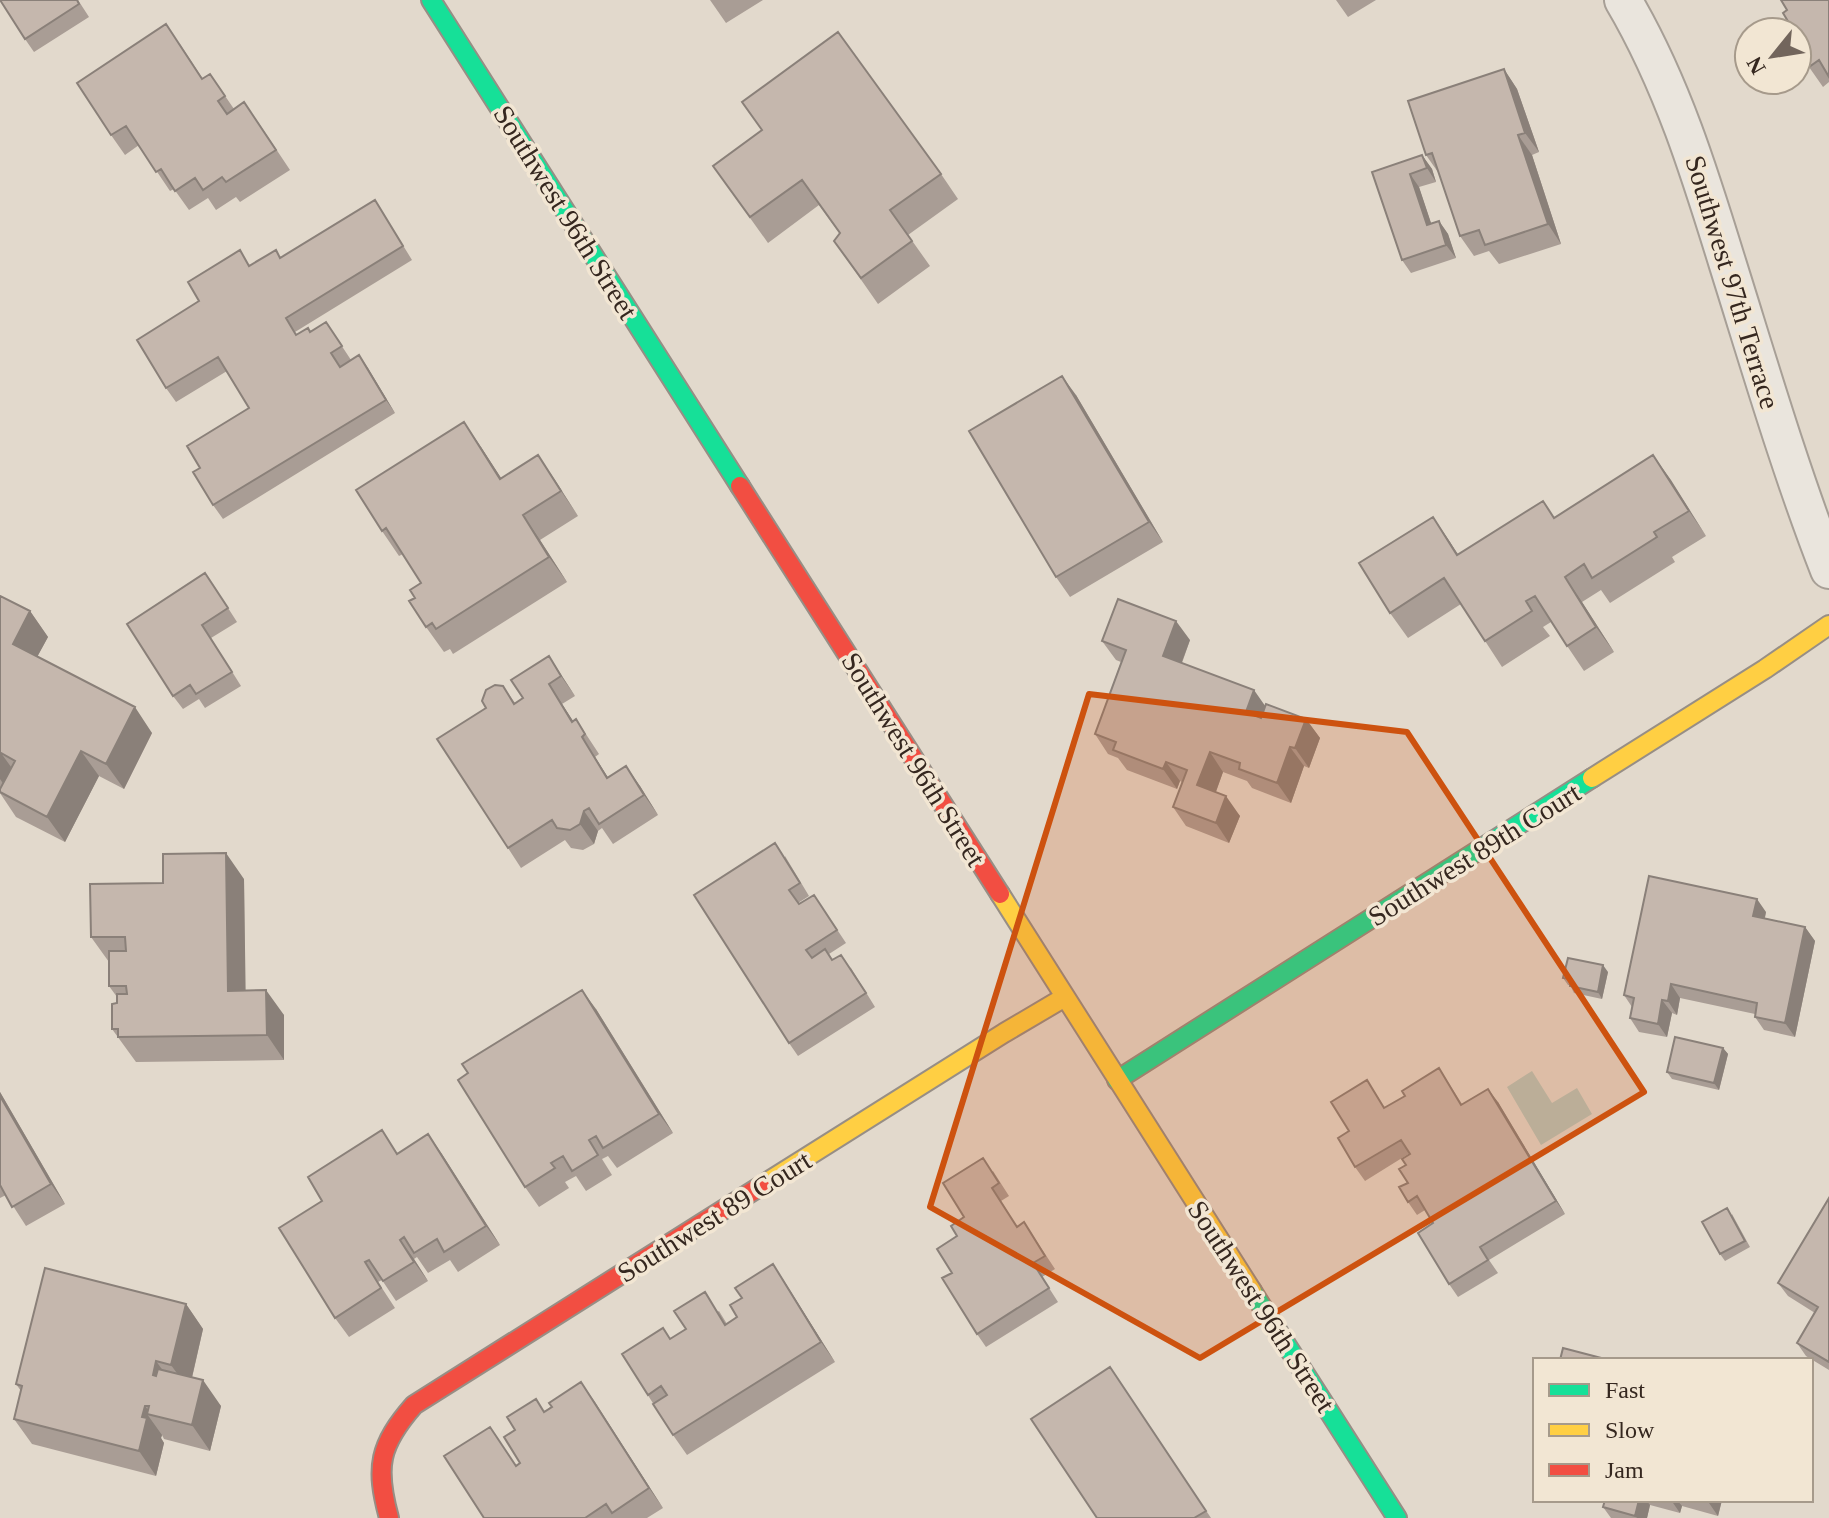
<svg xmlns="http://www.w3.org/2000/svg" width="1829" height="1518" font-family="Georgia,serif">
<rect width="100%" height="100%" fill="#e2d9cc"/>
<!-- water -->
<path fill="#b7c6bb" d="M1532,1071L1552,1103L1577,1088L1592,1114L1541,1145L1507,1087Z"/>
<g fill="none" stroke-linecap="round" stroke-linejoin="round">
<!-- street casing -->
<g stroke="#a79f96" stroke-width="40">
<path id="street" d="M1623,0C1672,83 1700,174 1728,265C1760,367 1790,470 1829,570"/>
</g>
<!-- fast casing -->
<g stroke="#978e85" stroke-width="22">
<path id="fast" d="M431,0L740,486
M1117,1080L1592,778
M1252,1291L1397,1518"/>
</g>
<!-- slow casing -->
<g stroke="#978e85" stroke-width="22">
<path id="slow" d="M1592,778L1765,669L1829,625
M1000,894L1252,1291
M764,1184L1004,1033L1065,997"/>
</g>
<!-- jam casing -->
<g stroke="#978e85" stroke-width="22">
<path id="jam" d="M740,486L1000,894
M389,1518C375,1467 379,1445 414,1405L764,1184"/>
</g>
<!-- street -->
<use href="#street" stroke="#eae5dd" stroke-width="36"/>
<!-- fast -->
<use href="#fast" stroke="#16e098" stroke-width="18"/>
<!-- slow -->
<use href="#slow" stroke="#ffcf43" stroke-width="18"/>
<!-- jam -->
<use href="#jam" stroke="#f24e42" stroke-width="18"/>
</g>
<!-- wall -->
<path fill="#a99d95" d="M78,0L89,17L34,52L25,39Z
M710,0H763L726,23Z
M1336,0H1376L1348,17Z
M1829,0V82L1823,87L1809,67L1792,28Z
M180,44L203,79L210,74L234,109L258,122L290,170L240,202L236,197L216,210L208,198L189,210L174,189L170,191L139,145L125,155L111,135Z
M1504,69L1517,89L1539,152L1532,155L1561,244L1499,264L1489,251L1474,256L1460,236L1440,175L1426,155Z
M1422,155L1432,169L1436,182L1419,187L1431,223L1439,221L1448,234L1456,258L1411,273L1402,260L1372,172Z
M713,166L941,174L958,199L908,235L930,266L878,304L834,241L840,234L819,205L768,243Z
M375,200L412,260L295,332L297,335L311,332L326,322L351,360L359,355L395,413L223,519L213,505L200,468L249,408L227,371L176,402L166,388L199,301L250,265L281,258Z
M1076,395L1163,542L1070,597L1056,577Z
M481,447L501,478L538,455L578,516L540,540L567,582L453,654L450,649L444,652L426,627L415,598L421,583L403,554L399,556L382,531Z
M1653,455L1706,536L1672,557L1675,562L1610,603L1601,590L1582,602L1614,652L1584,671L1551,622L1543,627L1550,636L1502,667L1461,604L1408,638L1390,613L1433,517L1458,554L1555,517Z
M214,586L237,622L211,638L241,686L205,708L199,699L183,709L173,696Z
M0,596L30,611L48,637L37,657L152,733L124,789L99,776L65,842L16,817L0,793Z
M1190,640L1182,663L1265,706L1306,719L1320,738L1309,768L1304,766L1291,803L1252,788L1247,781L1223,772L1216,792L1240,816L1229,843L1186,826L1173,807L1182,782L1180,781L1177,789L1127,770L1118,758L1108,754L1095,734L1121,662L1116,660L1102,641Z
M562,676L575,696L562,704L573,721L576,719L599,754L595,757L608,778L640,786L658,815L613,844L602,828L598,831L594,844L583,850L571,848L565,840L521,868L508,848L486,708L503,686L515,703Z
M785,856L809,896L798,903L799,904L814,895L846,943L829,954L833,960L851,968L875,1007L798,1056L789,1043Z
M244,879L245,990L284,1015V1060L136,1062L112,1029L117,1003V997L109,986V962L91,937L163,883Z
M1766,912L1765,918L1805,927L1815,941L1795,1037L1764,1030L1755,1017V1014L1680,998L1677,1015L1672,1013L1667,1037L1639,1032L1630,1018L1632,1007L1624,995Z
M1608,972L1602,999L1574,993L1570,985H1568L1563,978Z
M596,1009L673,1133L617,1168L608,1156L602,1159L612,1175L586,1191L576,1176L565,1182L569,1188L539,1207L525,1187Z
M1723,1048L1728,1054L1719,1090L1672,1079L1667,1072Z
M1439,1068L1462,1104L1498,1102L1565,1214L1489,1260L1498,1273L1458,1297L1449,1284L1433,1223L1425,1210L1417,1215L1408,1202L1406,1165L1410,1153L1365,1181L1355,1167L1349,1131L1367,1080L1385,1108L1405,1096Z
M0,1092L65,1204L26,1226L6,1195L0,1198Z
M428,1134L500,1245L458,1272L450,1260L428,1273L417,1257L414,1259L428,1281L396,1301L382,1280L378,1282L395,1308L349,1337L335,1318L398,1153Z
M993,1171L1009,1196L1001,1201L1017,1227L1024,1222L1055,1269L1042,1277L1058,1302L986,1347L977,1334L952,1273L957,1236L964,1217Z
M1829,1198V1370L1806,1356L1797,1343L1815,1313L1788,1296L1778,1283Z
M1732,1214L1750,1247L1725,1261L1720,1254Z
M773,1264L835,1362L687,1455L673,1435L622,1354L671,1339L719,1311L727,1324L737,1317L742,1298Z
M186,1304L203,1329L192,1378L221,1406L210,1451L164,1439L162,1435L161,1438L164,1443L156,1476L32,1444L14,1419L21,1391L16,1384Z
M1110,1367L1211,1518H1097Z
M581,1382L663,1508L647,1518H484L520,1463L515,1430L536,1399L544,1412Z
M1605,1500H1722L1718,1516L1682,1506L1680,1513L1650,1505L1647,1518H1611L1603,1507Z"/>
<!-- shaded-wall -->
<path fill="#8a8079" d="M1504,69L1517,89L1539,152L1525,133Z
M1518,135L1532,155L1561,244L1548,224Z
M1422,155L1432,169L1436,182L1427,168Z
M1410,174L1419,187L1436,238L1427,225Z
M1439,221L1448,234L1456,258L1446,245Z
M359,355L368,368L395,413L386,400Z
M1062,376L1076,395L1163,542L1149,522Z
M464,422L481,447L518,504L500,479Z
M538,455L555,480L578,516L561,491Z
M1653,455L1671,480L1706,536L1689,511Z
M523,515L540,540L567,582L549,557Z
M1433,517L1450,542L1474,581L1457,555Z
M1565,577L1582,602L1614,652L1596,627Z
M30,611L48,637L30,670L13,644Z
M1176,621L1190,640L1177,675L1163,656Z
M549,656L575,696L561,676Z
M549,684L562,704L586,741L572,722Z
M1254,690L1268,710L1259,732L1246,712Z
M135,707L152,733L124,789L106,764Z
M1306,719L1320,738L1309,768L1295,748Z
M582,737L595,757L621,798L607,778Z
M1290,747L1304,766L1291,803L1277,783Z
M81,751L99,776L65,842L47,817Z
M1210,752L1223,772L1211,805L1197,785Z
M1,753L19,778L11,795L0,779V756Z
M1166,762L1180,781L1177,789L1163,769Z
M626,766L640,786L658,815L644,795Z
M1226,796L1240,816L1229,843L1216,823Z
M584,811L598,831L594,844L580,824Z
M226,853L244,879L246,1016L228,991Z
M1757,899L1766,912L1762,929L1753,916Z
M1805,927L1815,941L1795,1037L1785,1023Z
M1603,965L1608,972L1602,999L1598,992Z
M1671,984L1680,998L1677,1015L1668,1001Z
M266,990L284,1015V1060L267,1035Z
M582,990L596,1009L673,1133L659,1114Z
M1662,1000L1672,1013L1667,1037L1658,1024Z
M1723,1048L1728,1054L1719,1090L1714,1083Z
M1488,1089L1498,1102L1565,1214L1556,1201Z
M0,1092L65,1204L51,1184L0,1096Z
M428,1134L442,1154L500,1245L486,1226Z
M400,1240L414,1259L428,1281L414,1262Z
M773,1264L786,1284L835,1362L821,1342Z
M186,1304L203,1329L189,1390L171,1365Z
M156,1361L174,1386L153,1375Z
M203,1380L221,1406L210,1451L192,1425Z
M581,1382L595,1402L663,1508L649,1488Z
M145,1406L152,1415L147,1414L162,1435L161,1438L164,1443L156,1476L139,1451L142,1417Z
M1639,1500H1646L1650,1505L1647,1518H1637L1635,1516Z
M1671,1500H1677L1682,1506L1680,1513Z
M1709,1500H1722L1718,1516L1709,1503Z"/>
<!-- building -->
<path fill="#c5b7ad" stroke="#8a8079" stroke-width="2" d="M0,0H77L79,4L25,39Z
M1781,0H1829V77L1819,60L1809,67L1797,48V32H1787V31L1792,28L1783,13L1787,10Z
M166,24L202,79L210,74L225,96L218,101L227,114L244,102L276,150L226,182L222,177L203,190L195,178L175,191L161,169L156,172L126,126L111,135L77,83Z
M838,32L941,174L890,210L912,241L861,278L834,241L840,233L802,180L750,217L713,166L762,130L742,102Z
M1504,69L1525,133L1518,135L1548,224L1485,245L1479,230L1460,236L1432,153L1426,155L1408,101Z
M1422,155L1427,168L1410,174L1427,225L1439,221L1446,245L1402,260L1372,172Z
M375,200L403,246L286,318L296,335L308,328L310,332L326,322L342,346L331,353L340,367L359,355L386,400L213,505L193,472L200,468L187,446L249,408L218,357L166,388L137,340L199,301L188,282L240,250L249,266L276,250L280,258Z
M1062,376L1149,522L1056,577L969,431Z
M464,422L500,479L538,455L561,491L523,515L549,557L436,629L432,623L426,627L409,601L415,598L410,590L421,583L386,528L382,531L356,490Z
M1653,455L1689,511L1654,532L1657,537L1592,578L1584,564L1565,577L1596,627L1567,646L1535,596L1526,601L1532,611L1485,641L1444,578L1390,613L1359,563L1433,517L1457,555L1543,501L1554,518Z
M205,573L228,608L202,625L232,672L196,694L190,685L173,696L127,624Z
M0,596L30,611L13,644L135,707L106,764L81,751L47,817L0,792V789L15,761L1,753L0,756Z
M1118,599L1176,621L1163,656L1254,690L1246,712L1261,718L1266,704L1306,719L1295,748L1290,747L1277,783L1239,769L1240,763L1210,752L1197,785L1226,796L1216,823L1173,807L1187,770L1166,762L1163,769L1113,750L1116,742L1095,734L1126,650L1102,641Z
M549,656L561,676L549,684L572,722L576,719L585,734L582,737L607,778L626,766L644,795L599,824L589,808L584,811L580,824L570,830L557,828L552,820L508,848L437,739L486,708L482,701L486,690L495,685L503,686L514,704L523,698L511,680Z
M775,843L800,883L789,890L799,904L814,895L837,930L806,950L812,958L825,949L832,960L841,955L866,993L789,1043L694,895Z
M226,853L228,991L266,990L267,1035L118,1037V1029H112V1004L117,1003V994H127L126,986H109V951H126L125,937H91L90,884L163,883V854Z
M1649,876L1757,899L1753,916L1805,927L1785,1023L1755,1017L1757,1003L1671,984L1668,1001L1662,1000L1658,1024L1630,1018L1634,998L1624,995Z
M1568,958L1603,965L1598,992L1570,986L1571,979L1563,978Z
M582,990L659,1114L603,1148L596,1136L589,1140L598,1155L572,1171L563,1156L551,1163L555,1168L525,1187L458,1080L468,1073L462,1064Z
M1675,1037L1723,1048L1714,1083L1667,1072Z
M1439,1068L1461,1105L1488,1089L1556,1201L1480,1247L1488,1260L1449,1284L1418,1233L1433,1223L1417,1196L1408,1202L1399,1187L1408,1183L1399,1169L1406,1165L1402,1159L1410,1154L1401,1140L1355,1167L1338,1138L1349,1131L1331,1102L1367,1080L1384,1108L1405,1096L1402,1091Z
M0,1096L51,1184L12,1207L0,1185Z
M382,1130L397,1154L428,1134L486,1226L444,1252L437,1239L414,1253L404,1237L400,1240L414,1262L383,1281L369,1260L365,1262L381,1288L335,1318L279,1228L322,1201L308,1177Z
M983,1158L999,1183L992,1188L1017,1227L1024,1222L1045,1256L1033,1263L1049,1288L977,1334L942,1278L952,1273L937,1249L957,1236L951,1226L964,1217L943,1183Z
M1829,1198V1362L1797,1343L1818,1307L1778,1283Z
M1727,1208L1745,1241L1720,1254L1702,1222Z
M773,1264L821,1342L673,1435L653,1404L667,1395L661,1386L648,1395L622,1354L663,1328L670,1339L686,1329L674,1311L705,1292L725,1325L737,1317L730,1305L742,1298L735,1288Z
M45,1268L186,1304L171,1365L156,1361L153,1375L156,1376L158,1369L203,1380L192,1425L147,1414L149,1406H145L142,1417L147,1418L139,1451L14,1419L22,1386L16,1384Z
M1563,1348L1609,1360H1560Z
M1110,1367L1206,1511L1194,1518H1097L1031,1419Z
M581,1382L649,1488L612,1513L606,1504L585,1518H484L444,1456L490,1427L516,1466L520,1463L504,1437L515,1430L507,1417L536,1399L544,1412L552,1407L549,1403Z
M1605,1500H1639L1635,1516L1603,1507Z"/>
<!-- marked area -->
<path fill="#cd520f" fill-opacity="0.2" stroke="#cd520f" stroke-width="6" stroke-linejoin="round" d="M1089,694L1407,732L1644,1092L1200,1358L930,1207Z"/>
<g text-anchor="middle" stroke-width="7" stroke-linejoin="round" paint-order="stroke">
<!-- street labels -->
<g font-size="28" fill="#35271f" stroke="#f2e6d3">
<text transform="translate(566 212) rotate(58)" y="10">Southwest 96th Street</text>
<text transform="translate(1733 282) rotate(73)" y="10">Southwest 97th Terrace</text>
<text transform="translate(914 759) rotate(58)" y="10">Southwest 96th Street</text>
<text transform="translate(1474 854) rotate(-32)" y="10">Southwest 89th Court</text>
<text transform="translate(714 1216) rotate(-32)" y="10">Southwest 89 Court</text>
<text transform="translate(1262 1306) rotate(57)" y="10">Southwest 96th Street</text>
</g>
</g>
<!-- legend -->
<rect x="1533" y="1358" width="280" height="144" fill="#f2e6d3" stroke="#a69a8b" stroke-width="2"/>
<rect x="1549" y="1384" width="40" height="12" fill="#16e098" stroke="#a69a8b" stroke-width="2"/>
<text x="1605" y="1398" font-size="24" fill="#35271f">Fast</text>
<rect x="1549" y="1424" width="40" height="12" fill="#ffcf43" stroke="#a69a8b" stroke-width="2"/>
<text x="1605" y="1438" font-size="24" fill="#35271f">Slow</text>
<rect x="1549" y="1464" width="40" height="12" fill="#f24e42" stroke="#a69a8b" stroke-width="2"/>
<text x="1605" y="1478" font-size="24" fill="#35271f">Jam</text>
<!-- north arrow -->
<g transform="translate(1773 56) rotate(240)"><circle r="38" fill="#f2e6d3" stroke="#a69a8b" stroke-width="2"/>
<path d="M0-6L14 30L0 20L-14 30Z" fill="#72655c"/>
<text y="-12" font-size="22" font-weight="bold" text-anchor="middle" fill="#35271f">N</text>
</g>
</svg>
